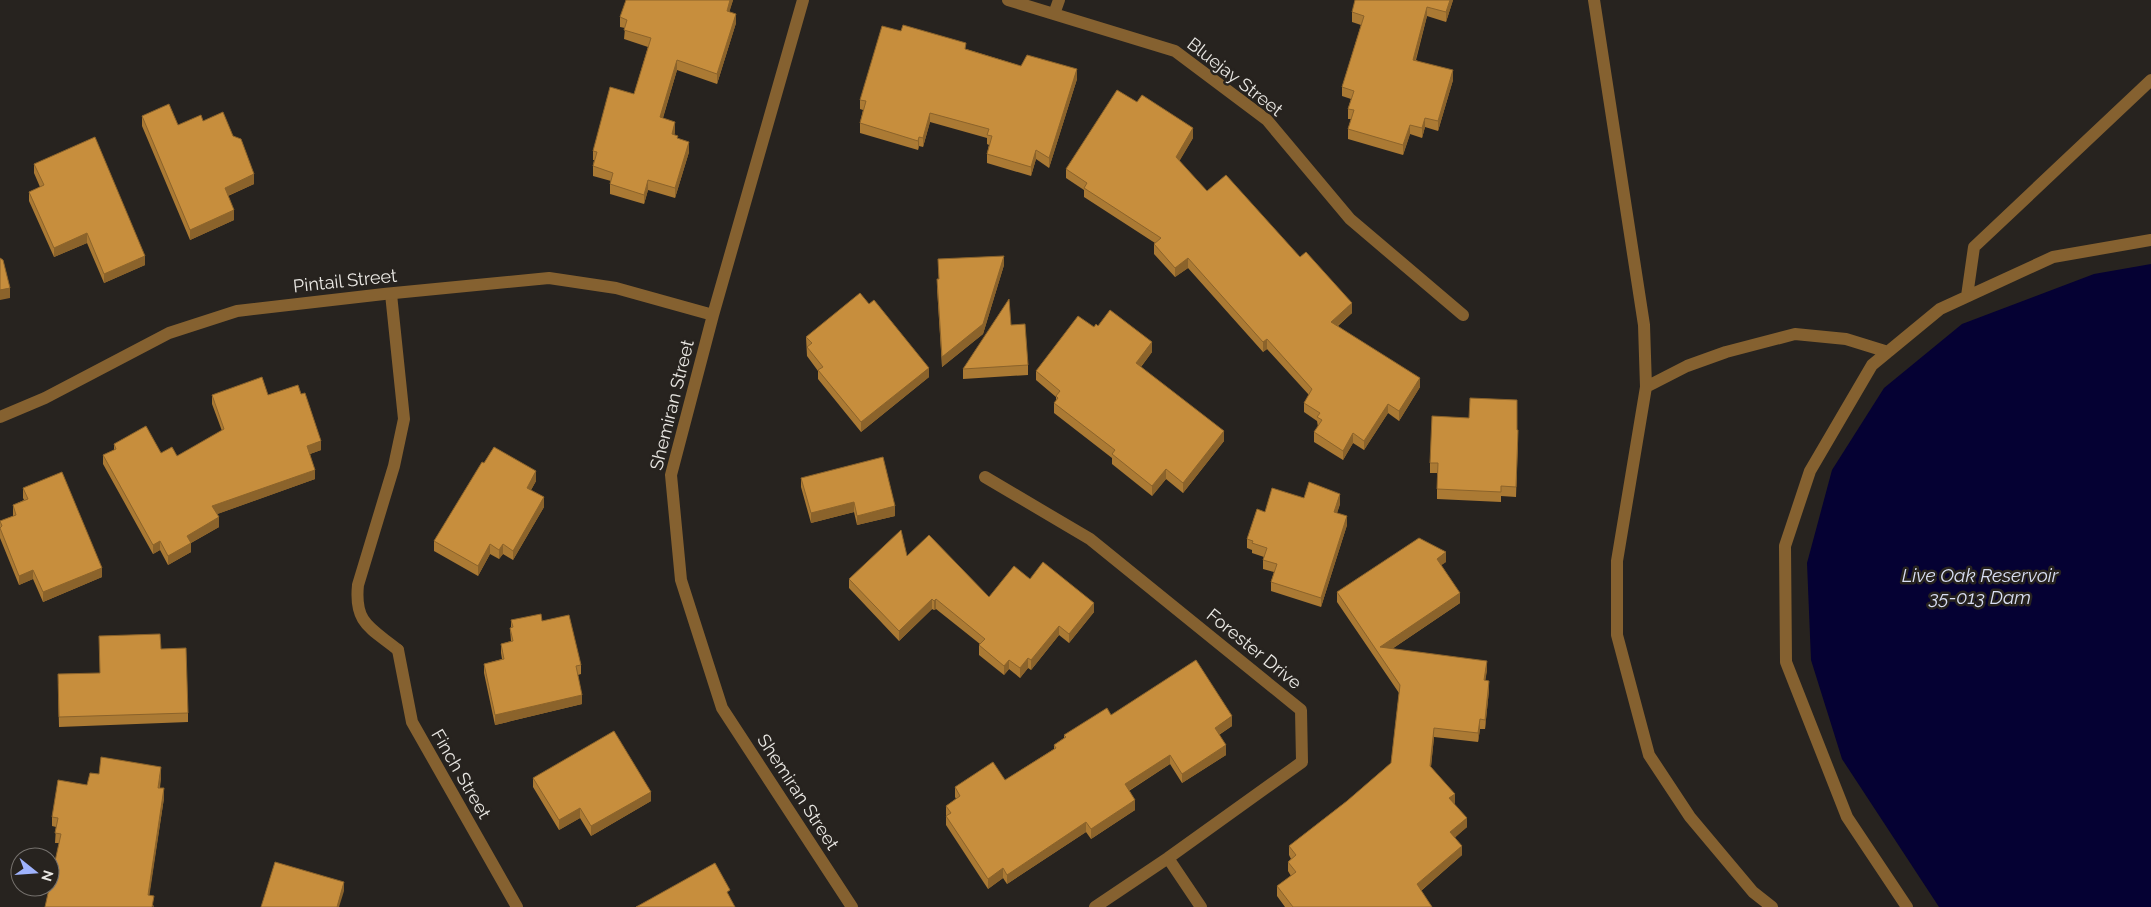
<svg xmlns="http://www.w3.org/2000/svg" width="2151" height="907" font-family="Raleway,sans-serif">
<rect width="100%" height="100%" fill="#27231f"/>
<!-- water -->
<path fill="#050133" d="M2151,264V907H1939L1842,759L1811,660L1807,563L1832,470L1884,388L1962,324L2094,274Z"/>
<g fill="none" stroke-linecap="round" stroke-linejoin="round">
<!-- lane -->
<path stroke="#856130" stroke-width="12" d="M1594,0L1644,325L1646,387L1617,561V635L1649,755L1690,817L1753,892L1772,907
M391,294L404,419L394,466L358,585C354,624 371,628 398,650
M1967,296L1974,247L2151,80
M1646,387L1687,366L1726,352L1795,334L1846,339L1888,352
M1907,907L1847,817L1786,662L1785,546L1810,471L1872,365L1940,309L2053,257L2151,240"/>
<!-- street -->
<path stroke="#856130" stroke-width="12" d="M803,0L713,315L671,475L681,580L722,708L852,907
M1008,0L1175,51L1267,120L1350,219L1463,315
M1054,14L1059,0
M0,417L45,398L169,333L237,311L384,294L549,278L616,288L713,315
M985,477L1090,539L1301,710L1302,762L1168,858L1095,907
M398,650L412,722L517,907
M1168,858L1201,907"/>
</g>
<!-- wall -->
<path fill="#ab7a34" d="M733,0L729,12L736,23L717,84L677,70L663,118L675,132L674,135L689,152L675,198L648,190L644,204L610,194V184L611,181L593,176V166L594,160H593V151L634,94L648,47L624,39L625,28L620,27V17Z
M1453,0L1446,22L1427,16L1416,60L1453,80L1438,131L1425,127L1422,138L1410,134L1403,155L1348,139V129L1351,119H1348V109L1351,99L1342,96V87L1361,25L1352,22V12Z
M901,31L966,49L1021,66L1077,79L1049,168L1036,159L1031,176L987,163V154L989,145L987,144V138L930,122L923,147L919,146L918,150L860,133V123L863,110L860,109V100Z
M142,116L178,125L203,121L254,184L228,196L234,220L190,240L142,126Z
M1193,138L1179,161L1207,191L1300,257L1352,313L1338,326L1420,387L1399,421L1388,413L1364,450L1353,443L1343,460L1314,442V432L1318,427L1317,421L1304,412V403L1309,395L1267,349L1263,352L1188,268L1175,277L1154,254V244L1155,243L1084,197V190L1066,178V169Z
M34,164L145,265L104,283L87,243L54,257L29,201V192L40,187L34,173Z
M938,259L1004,265L983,334L942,367L937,288V279H939Z
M1011,325L1028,365V375L963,379V369Z
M1098,326L1152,352L1141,367L1224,441L1183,493L1166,479L1152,496L1112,464V458L1054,413V403L1056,401V397L1036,380V371L1094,327Z
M806,337L929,377L861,432L818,379V371L807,356Z
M212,395H268L321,450L310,454L315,479L217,514L219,527L191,543V552L168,565L160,550L153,554L103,464V455L114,450V444L177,456L222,431L212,404Z
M1517,430L1518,440L1516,497L1501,496V502L1437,499V473H1430V463Z
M484,463L536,481L531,490L544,507L513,560L503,554L499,559L490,554L478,576L434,551V541Z
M801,478L895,516L857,525L854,512L811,523L801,487Z
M23,488L102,577L43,602L33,579L19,585L0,538V521L13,516V505L24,500L23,498Z
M1304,498L1340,504L1337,513L1347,525L1321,607L1271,591V582L1274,572L1263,569V560L1264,557L1252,553V550L1247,548V539L1265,512Z
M907,556L989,597L1030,579L1094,612L1069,643L1059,635L1031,670L1028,668L1020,678L1009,669L1004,675L979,655V645L980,644L936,609L934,610L932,609L899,641L849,588V579Z
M1446,562L1441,565L1460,603L1392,649L1487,670L1485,680L1489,690L1485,729H1480L1478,742L1434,737L1431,767L1455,803L1454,804L1467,827L1455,837L1462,855L1421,891L1432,907H1285L1277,896V886L1291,876L1288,871V862L1291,859L1289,855V846L1347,801L1391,763L1399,693L1337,602V592Z
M511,620L542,621L581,665V674L578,675L582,704L495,725L484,673V664L502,659L501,653V644L511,641L510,628H511Z
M161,649L188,713V722L59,727L58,684L100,673Z
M1111,715L1232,726L1219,735L1226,755L1182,783L1170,764L1129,791L1135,810L1091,839L1086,832L1007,884L1003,878L988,889L946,825V806L956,799L955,797V787L1005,780L1054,749V745L1064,738V735Z
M99,774L161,777L160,788L164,798L149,895L154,907L59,843H55L56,827L52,826V817Z
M533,778L651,801L591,836L580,818L559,830L533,787Z"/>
<!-- shaded-wall -->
<path fill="#8b632b" d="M730,0H733L727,20V11Z
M1450,0H1453L1446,22V12Z
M1427,7V16L1413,69V60Z
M736,14V23L717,84V74Z
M677,60V70L660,127V117Z
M1077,69V79L1049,168V158Z
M1453,70V80L1438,131V121Z
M930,113V122L923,147V138Z
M1425,118V127L1422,138V128Z
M675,122V132L672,144V134Z
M1410,125V134L1403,155V145Z
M1193,128V138L1176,167V157Z
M919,137V146L918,150V141Z
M689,142V152L675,198V188Z
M1036,150V159L1031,176V167Z
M254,174V184L225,197V188Z
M648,180V190L644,204V195Z
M234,210V220L190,240V230Z
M87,233V243L54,257V248Z
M145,256V265L104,283V274Z
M1004,256V265L983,334L942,367V357Z
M1188,258V268L1175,277V268Z
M10,288V298L0,300V290Z
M1352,303V313L1331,331V322Z
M1267,339V349L1263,352V342Z
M1152,342V352L1136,373V363Z
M929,368V377L861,432V422Z
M1420,378V387L1399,421V411Z
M1388,404V413L1364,450V441Z
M1224,431V441L1183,493V483Z
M1353,433V443L1343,460V451Z
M321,441V450L307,455V446Z
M1166,469V479L1152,496V486Z
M315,470V479L212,516V506Z
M536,471V481L527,497V488Z
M1340,494V504L1334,522V512Z
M544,497V507L513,560V551Z
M854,502V512L811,523V513Z
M895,506V516L857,525V516Z
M1347,516V525L1321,607V598Z
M219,517V527L187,545V536Z
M160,541V550L153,554V545Z
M191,543V552L168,565V556Z
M490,544V554L478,576V566Z
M503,544V554L499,559V550Z
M1446,552V562L1437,568V559Z
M102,568V577L43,602V592Z
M33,570V579L19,585V576Z
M1460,593V603L1380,657V647Z
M932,599V609L899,641V631Z
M936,599V609L934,610V601Z
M1094,603V612L1069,643V634Z
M1059,626V635L1031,670V660Z
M1028,658V668L1020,678V668Z
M1009,660V669L1004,675V666Z
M1487,661V670L1484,690V680Z
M1489,681V690L1485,729V720Z
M582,695V704L495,725V715Z
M1232,716V726L1215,737V728Z
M1480,719V729L1478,742V733Z
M1434,728V737L1430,775V766Z
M1226,745V755L1182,783V774Z
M1170,755V764L1125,793V784Z
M161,767V777L158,797V788Z
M164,788V798L148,905V895Z
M651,792V801L591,836V826Z
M1455,794V803L1449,808V798Z
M1135,800V810L1091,839V829Z
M580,808V818L559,830V820Z
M1467,818V827L1450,842V832Z
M1086,822V832L1007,884V875Z
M1462,846V855L1417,894V884Z
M1003,868V878L988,889V879Z
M344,882V891L339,907H337Z"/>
<!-- building -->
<path fill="#c78e3d" stroke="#8b632b" d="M626,0H730L727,11L736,14L717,74L677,60L660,117L675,122L672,134L678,136L677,138L689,142L675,188L648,180L644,195L610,184L613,173L593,166L597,152L593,151L610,87L634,94L651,38L624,30L627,20L620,17Z
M1355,0H1450L1446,12L1427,7L1413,60L1453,70L1438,121L1425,118L1422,128L1410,125L1403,145L1348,129L1354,110L1348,109L1354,91L1342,87L1364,16L1352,12Z
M903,25L966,43L965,49L1021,66L1027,55L1077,69L1049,158L1036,150L1031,167L987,154L992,136L987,135L989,129L930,113L923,138L919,137L918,141L860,123L866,101L860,100L882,26L901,31Z
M1117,90L1137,102L1142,95L1193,128L1176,157L1207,191L1226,175L1300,257L1306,252L1352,303L1331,322L1420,378L1399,411L1388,404L1364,441L1353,433L1343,451L1314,432L1322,420L1317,417L1320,413L1304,403L1312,389L1267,339L1263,342L1188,258L1175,268L1154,244L1161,238L1084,188L1087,183L1066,169Z
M169,104L178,125L201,115L203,121L223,112L233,136L241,139L254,174L225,188L234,210L190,230L142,116Z
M95,137L145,256L104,274L87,233L54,248L29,192L44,185L34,164Z
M1004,256L983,324L942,357L937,279H939L938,259Z
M0,258L3,260L10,288L0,290Z
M860,293L869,304L874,300L929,368L861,422L818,370L823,367L807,347L812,343L806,337Z
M1009,299L1011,325L1025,324L1028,365L963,369Z
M1110,310L1152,342L1136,363L1224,431L1183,483L1166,469L1152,486L1112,454L1115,450L1054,403L1058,398L1056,396L1060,391L1036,371L1078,316L1094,327L1096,324L1098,326Z
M262,377L268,395L298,385L301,394L305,393L321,441L307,446L315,470L212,506L219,517L187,536L191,543L168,556L160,541L153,545L103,455L116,449L114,444L146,426L161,453L172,447L177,456L224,429L212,395Z
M1470,398L1517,400V430H1518L1516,487L1501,486V492L1437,489L1438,463H1430L1432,416L1469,418Z
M494,447L536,471L527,488L544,497L513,551L503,544L499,550L490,544L478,566L434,541L482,462L484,463Z
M883,457L895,506L857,516L854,502L811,513L801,478Z
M62,472L102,568L43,592L33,570L19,576L0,528L2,526L0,521L16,515L13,505L28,499L23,488Z
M1309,482L1340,494L1334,512L1347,516L1321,598L1271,582L1277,564L1263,560L1267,548L1252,543L1253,541L1247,539L1257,509L1265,512L1272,488L1304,498Z
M901,530L907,556L929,535L989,597L1014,566L1030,579L1043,562L1094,603L1069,634L1059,626L1031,660L1028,658L1020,668L1009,660L1004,666L979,645L985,639L936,599L934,601L932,599L899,631L849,579Z
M1419,538L1446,552L1437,559L1460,593L1380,647L1487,661L1484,680L1489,681L1485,720L1480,719L1478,733L1434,728L1430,766L1455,794L1449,798L1467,818L1450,832L1462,846L1417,884L1432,907H1293L1277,886L1296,872L1288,862L1296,855L1289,846L1347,801L1391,763L1400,685L1337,592Z
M541,614L542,621L569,615L581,665L576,666L582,695L495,715L484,664L504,659L501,644L513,641L510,628L513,627L511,620Z
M160,634L161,649L186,648L188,713L59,717L58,674L100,673L99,636Z
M1196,660L1232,716L1215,728L1226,745L1182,774L1170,755L1125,784L1135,800L1091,829L1086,822L1007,875L1003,868L988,879L946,816L951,813L946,806L960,796L955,787L993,762L1005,780L1056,748L1054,745L1066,737L1064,735L1107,708L1111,715Z
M614,731L651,792L591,826L580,808L559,820L533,778Z
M101,757L161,767L158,788H164L148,895L154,896L152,907H45L61,834L55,833L58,818L52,817L58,780L87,785L90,773L99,774Z
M275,862L344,882L337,907H261Z
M715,863L730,890L727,892L735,907H636Z"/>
<g text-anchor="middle" stroke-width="5" stroke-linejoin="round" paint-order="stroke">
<!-- street labels -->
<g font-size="18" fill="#e9e7e3" stroke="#27231f">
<text transform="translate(1235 77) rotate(38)" y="6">Bluejay Street</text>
<text transform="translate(345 281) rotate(-6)" y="6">Pintail Street</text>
<text transform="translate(672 405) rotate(-76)" y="6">Shemiran Street</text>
<text transform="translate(1254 649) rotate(39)" y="6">Forester Drive</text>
<text transform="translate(461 774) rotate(60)" y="6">Finch Street</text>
<text transform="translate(798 792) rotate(57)" y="6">Shemiran Street</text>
</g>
<!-- water labels -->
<g font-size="19" font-style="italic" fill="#d9dff4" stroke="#27231f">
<text x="1980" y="582">Live Oak Reservoir<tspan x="1980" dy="22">35-013 Dam</tspan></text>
</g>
</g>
<!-- north arrow -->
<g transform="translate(35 872) rotate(107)"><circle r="24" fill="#27231f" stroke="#75716d"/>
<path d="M0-4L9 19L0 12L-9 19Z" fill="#9fb3fd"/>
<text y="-8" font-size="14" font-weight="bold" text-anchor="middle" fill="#e9e7e3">N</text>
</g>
</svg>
